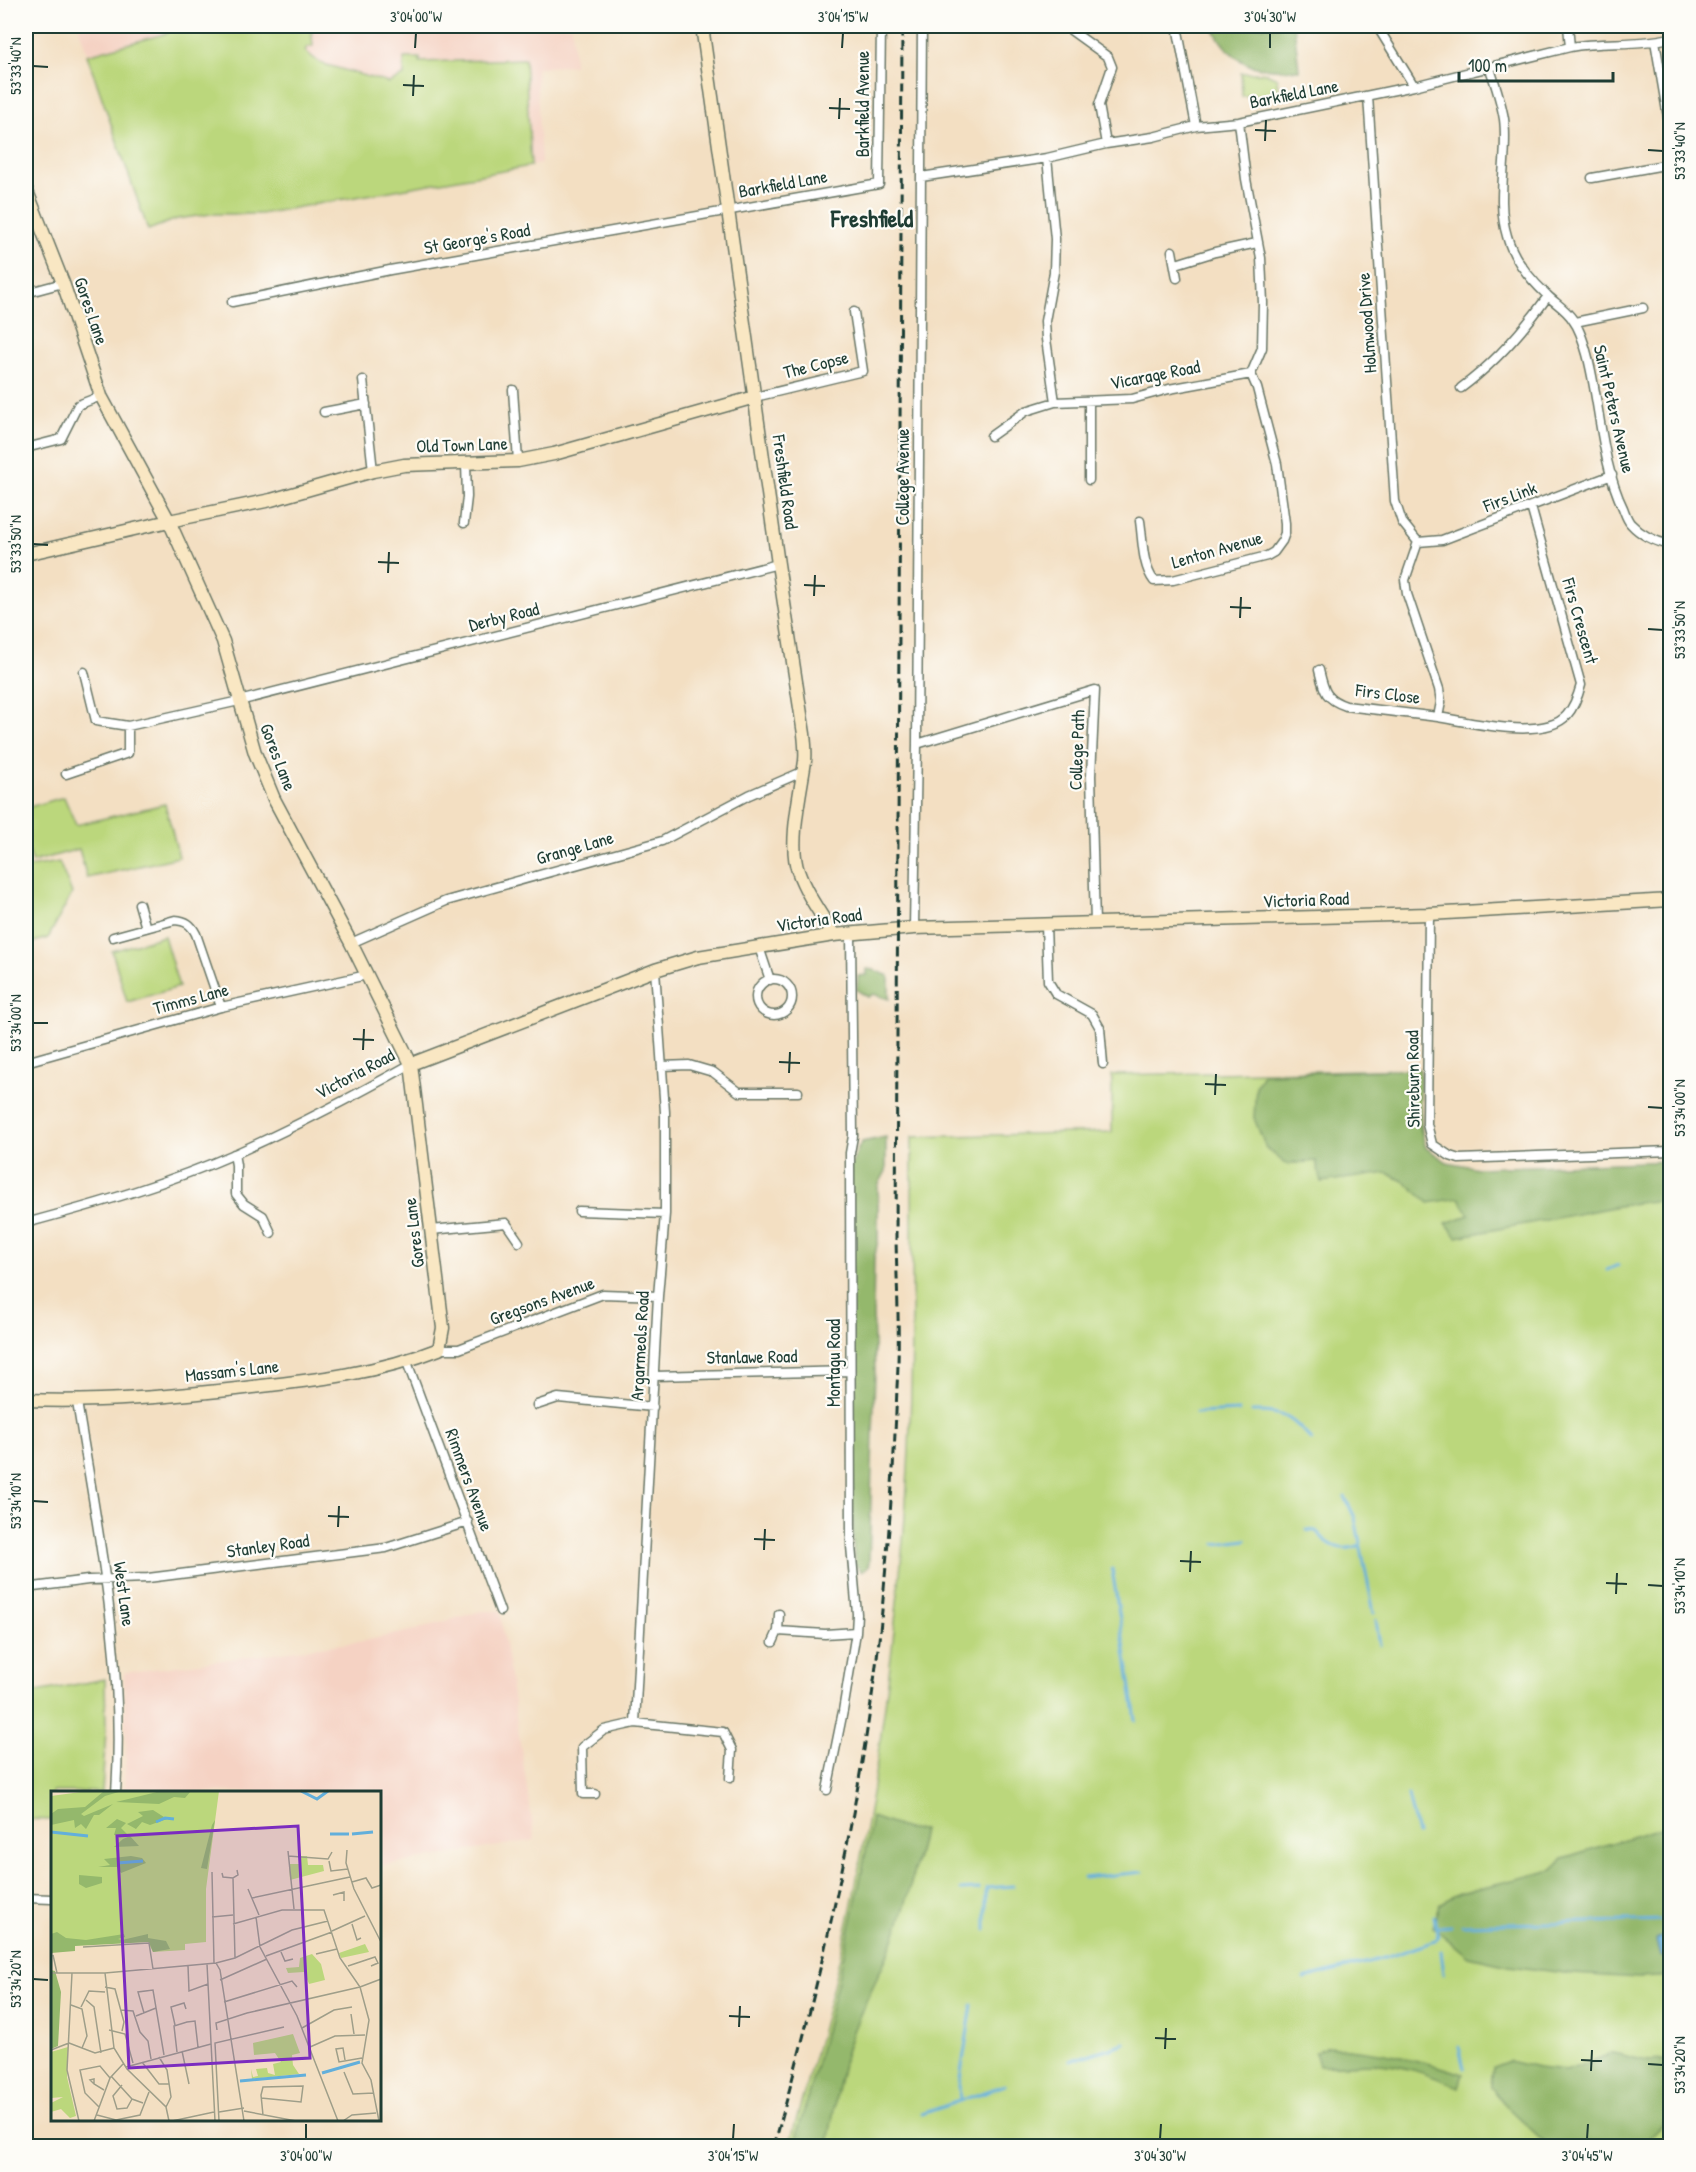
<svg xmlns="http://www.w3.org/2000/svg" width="1696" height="2172" font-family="'Patrick Hand',sans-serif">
<rect width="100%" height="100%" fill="#fdfcf7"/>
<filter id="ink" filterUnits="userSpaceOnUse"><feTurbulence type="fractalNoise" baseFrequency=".0167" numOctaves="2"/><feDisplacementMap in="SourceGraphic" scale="12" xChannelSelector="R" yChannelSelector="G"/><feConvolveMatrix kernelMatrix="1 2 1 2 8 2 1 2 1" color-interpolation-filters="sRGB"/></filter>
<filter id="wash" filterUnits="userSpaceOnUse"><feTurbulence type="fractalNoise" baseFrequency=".008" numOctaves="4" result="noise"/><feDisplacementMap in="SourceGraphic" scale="24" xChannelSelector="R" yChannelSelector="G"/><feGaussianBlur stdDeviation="1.35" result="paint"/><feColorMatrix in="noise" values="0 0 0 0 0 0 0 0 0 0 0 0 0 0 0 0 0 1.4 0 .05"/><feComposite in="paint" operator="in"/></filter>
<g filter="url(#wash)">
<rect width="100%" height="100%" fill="#f3dfc2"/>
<!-- built -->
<path fill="#f5d2c3" d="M78,26H572L574,65L536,68L541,164L260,214H211L177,219L148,230Z
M481,1611H500L535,1840L380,1866V1792H124L126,1747L124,1673L364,1641L415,1630Z"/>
<!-- green -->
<path fill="#bbd77c" stroke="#6d8a58" stroke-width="1.5" d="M168,26H286L287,28L311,27L313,46L307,47L305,51L320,63L389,83L404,76V58H420V62L525,59L531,166L260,214H211L177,219L148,230L87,55L168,33Z
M1241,73H1266L1277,78L1278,90L1272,95L1242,96Z
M64,797L76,825L165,804L179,857L87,878L79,849L32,862L26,842V808Z
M26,858L29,867L59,862L72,893L48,938L26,944Z
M164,936L179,987L127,1002L112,951Z
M1418,1069L1423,1146L1456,1168L1670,1174V2146H789C814,2058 840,1968 857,1878C878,1770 892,1661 902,1552C915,1414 912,1275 912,1137L1112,1132V1075Z
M105,1679L106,1730L102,1792H52V1820L26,1819V1694Z"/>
<!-- forest -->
<path fill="#94b86c" stroke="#5a7a50" stroke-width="1.5" d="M1213,26H1294L1299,70C1286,69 1269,70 1256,67C1238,63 1218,43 1213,26Z
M867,969L874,970L889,976V999L873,994L868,997L857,990L858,976L867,975Z
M1420,1069V1127L1426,1148L1447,1162L1478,1168L1670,1161V1199L1629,1204L1457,1237L1446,1223L1469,1215L1459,1198L1429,1203L1405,1182L1387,1173L1321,1182L1316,1161L1286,1164L1266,1148L1254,1118L1256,1086L1263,1074Z
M886,1137V1171L878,1186V1240L874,1260L873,1313L875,1372L869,1562L868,1567L862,1572L855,1564L853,1547L850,1168C855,1159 856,1150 862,1142Z
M872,1817L906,1829L923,1830C914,1872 905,1915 888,1954C875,1984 859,2012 849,2043C837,2077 835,2112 827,2146H794C824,2038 853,1928 872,1817Z
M1670,1825V1976L1640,1978L1573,1974L1509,1966L1469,1957L1433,1927L1439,1904L1459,1893L1553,1870L1563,1858Z
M1327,2047C1377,2051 1415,2058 1463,2074L1459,2087C1432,2076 1401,2063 1372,2064C1354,2064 1337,2066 1319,2065L1315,2052Z
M1613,2053L1647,2061L1670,2060V2117L1641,2146H1549L1507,2107L1491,2087L1493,2067L1509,2061L1538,2068L1566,2071Z"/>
<!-- water -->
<path fill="#62afdb" stroke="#407688" stroke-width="1.5" d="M1670,1929V1959L1660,1955L1656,1941L1657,1938L1663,1937L1665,1930Z"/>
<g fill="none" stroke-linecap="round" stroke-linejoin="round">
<!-- stream -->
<path stroke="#62afdb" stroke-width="3" d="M1607,1270L1618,1265
M1252,1412C1283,1411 1291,1416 1311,1440
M1196,1413L1239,1411
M1345,1497L1355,1518L1374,1613
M1306,1530L1316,1531C1329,1546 1341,1553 1360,1545
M1216,1544L1246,1540
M1112,1569L1136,1720
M1376,1620L1380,1645
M1408,1795L1417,1834
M1084,1878L1143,1872
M961,1890L979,1889
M1462,1925L1670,1920
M1437,1927L1450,1926
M986,1930V1888L1013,1886
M1441,1951L1444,1974
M1304,1979L1388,1957L1435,1941L1438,1938L1434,1916
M1459,2047L1464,2068
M1070,2061L1125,2043
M960,2101L959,2085L972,2005
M922,2114L1005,2085"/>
</g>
</g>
<g filter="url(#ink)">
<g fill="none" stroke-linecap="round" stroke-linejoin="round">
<!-- street casing -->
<g stroke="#697666" stroke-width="11">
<path id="street" d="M1065,26L1108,57L1112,67L1099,105L1106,144
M1177,26L1196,126
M1377,26L1414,86
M1568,26L1570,47
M1655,41L1670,129
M1489,66C1495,83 1501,101 1504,119C1509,158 1495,197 1507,236C1513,259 1530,279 1547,295C1556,304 1566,309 1573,320C1580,329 1584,343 1587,354C1600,402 1601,463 1623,508C1625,513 1627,520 1631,524C1641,535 1657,542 1670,545
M1368,96L1395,501L1402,522L1418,542
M1047,158L1055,239L1054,272L1045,321L1046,339L1055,402L1132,399L1169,389L1251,374L1262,348L1263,303L1261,258L1246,179L1239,122
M921,177L1047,158L1106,144L1153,137L1196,126L1239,122L1414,86L1570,47C1604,41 1637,46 1670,38
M1592,178L1670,164
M1172,251L1177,278
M1176,264L1215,252L1257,243
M26,293L63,283
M232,302L390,270L879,184L881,26
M1575,322L1643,308
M363,380L373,471
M1461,388C1495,363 1523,331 1548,296
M513,390L518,461
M755,397L863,371L854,312
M1089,402V480
M324,412L366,404
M991,436L1026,411L1055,402
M26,448L61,439L78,405L101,396
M1140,521C1143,541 1142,565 1154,581L1173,580L1267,556L1274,552L1282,541L1285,533V523L1277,464L1257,388L1251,374
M464,523L467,497L466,463
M1418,542L1405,580L1407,594L1439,689L1441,702L1438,717C1469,722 1545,741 1567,715C1574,707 1578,696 1581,685L1531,507
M1418,542L1442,540L1612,475
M1319,670C1324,691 1325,699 1346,706L1438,717
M84,672L96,721L128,726L239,701L778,564
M917,744L1095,690L1091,776L1095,924
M66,774L128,753V726
M139,904L146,928
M1429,914L1427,1124L1432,1144L1450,1156L1459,1159L1670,1151
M1046,925L1048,981L1056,994L1092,1014L1100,1028L1103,1064
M914,928L917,744L922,26
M113,937L175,920C186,921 191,924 196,934L221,1007
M351,943L446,901L662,841L749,795L802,772
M759,947L770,980
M756 997a18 18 0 1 1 36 0a18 18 0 1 1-36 0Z
M26,1062L221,1007L367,975
M662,1066L689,1065L713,1072L739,1092H798
M234,1154L236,1165V1194L244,1204L263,1216L271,1233
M579,1211L665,1214
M26,1223C97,1204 169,1183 237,1153C297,1126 354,1096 411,1064
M431,1230L506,1223L519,1242
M439,1349H459L603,1294L658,1296
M407,1362L500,1611
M655,1376L850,1371
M77,1402C98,1531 125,1661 116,1792
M537,1405L558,1398L653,1407
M26,1588L88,1580L148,1578L386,1548L468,1522
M779,1614L778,1631L825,1634L856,1632
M773,1642L778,1631
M635,1723L658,1296L665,1214V1112L655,970
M827,1790L843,1711L856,1632L857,1614L851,1546L850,1153L853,1136L851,933
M595,1794H583L582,1747L604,1730L635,1723L723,1732L732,1750L730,1778
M26,1898L52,1899"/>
</g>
<!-- secondary casing -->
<g stroke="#697666" stroke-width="15">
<path id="secondary" d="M702,26L778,564L804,734C805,743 806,752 805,761C801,790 788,844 798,871C806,894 821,914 834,935
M26,189L63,283L101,396L169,521L223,641L255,753L274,799L351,943L411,1064L443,1328L439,1349C379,1373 316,1380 253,1387C177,1396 102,1403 26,1400
M26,554L169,521L271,500L373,471L404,465L518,461L554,454L755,397
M411,1064L655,970L698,957L834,935L914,928L1429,914L1670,900"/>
</g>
<!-- street -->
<use href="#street" stroke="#fff" stroke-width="8"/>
<!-- secondary -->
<use href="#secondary" stroke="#f9e7c3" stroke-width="12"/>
<!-- rail -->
<path stroke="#1f3d34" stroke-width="3" stroke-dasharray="9 4.5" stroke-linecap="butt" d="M774,2146C821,1978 861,1806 880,1631C888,1550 894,1469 897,1387C900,1338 897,1288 896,1239L902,26"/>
</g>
</g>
<!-- ticks -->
<path fill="none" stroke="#1f3d34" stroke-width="2" d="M415,48L416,33M842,48L843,33M1270,48V33M33,66L48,67M403,85L424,86M413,96L414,75M829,108L850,109M839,119L840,98M1255,130L1276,131M1265,141L1266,120M1648,150L1663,151M33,544L48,545M378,562L399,563M388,573L389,552M804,585L825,586M814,596L815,575M1230,607L1251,608M1240,618L1241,597M1648,629L1663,630M33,1023H48M353,1039L374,1040M363,1050L364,1029M779,1062L800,1063M789,1073L790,1052M1205,1084L1226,1085M1215,1095L1216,1074M1648,1107L1663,1108M33,1501L48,1502M328,1516L349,1517M338,1527L339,1506M754,1539L775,1540M764,1550L765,1529M1180,1561L1201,1562M1190,1572L1191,1551M1606,1583L1627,1584M1648,1585L1663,1586M1616,1594L1617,1573M33,1979L48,1980M729,2016L750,2017M739,2027L740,2006M1155,2038L1176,2039M1165,2049L1166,2028M1581,2060L1602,2061M1648,2064L1663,2065M1591,2071L1592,2050M306,2139V2124M733,2139L734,2124M1160,2139L1161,2124M1587,2139L1588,2124"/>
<g text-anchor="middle" stroke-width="4.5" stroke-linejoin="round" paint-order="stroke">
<!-- street labels -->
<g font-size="18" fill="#1f3d34" stroke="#fdfcf7">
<text transform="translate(1294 94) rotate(-11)" y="6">Barkfield Lane</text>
<text transform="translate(863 104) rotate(-90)" y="6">Barkfield Avenue</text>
<text transform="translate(783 184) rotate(-10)" y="6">Barkfield Lane</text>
<text transform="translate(477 239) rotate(-10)" y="6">St George's Road</text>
<text transform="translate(91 311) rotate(71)" y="6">Gores Lane</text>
<text transform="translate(1367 323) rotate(-94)" y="6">Holmwood Drive</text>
<text transform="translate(816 365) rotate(-14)" y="6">The Copse</text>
<text transform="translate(1155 375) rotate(-11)" y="6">Vicarage Road</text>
<text transform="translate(1614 409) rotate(77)" y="6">Saint Peters Avenue</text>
<text transform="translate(462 445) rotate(-2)" y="6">Old Town Lane</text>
<text transform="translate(903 477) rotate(-90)" y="6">College Avenue</text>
<text transform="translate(785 482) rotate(82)" y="6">Freshfield Road</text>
<text transform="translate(1510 497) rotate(-21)" y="6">Firs Link</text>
<text transform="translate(1217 550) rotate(-16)" y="6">Lenton Avenue</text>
<text transform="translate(504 617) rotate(-14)" y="6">Derby Road</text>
<text transform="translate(1580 621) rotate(74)" y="6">Firs Crescent</text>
<text transform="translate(1388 694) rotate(7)" y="6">Firs Close</text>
<text transform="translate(1077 750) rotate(-88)" y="6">College Path</text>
<text transform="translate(278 757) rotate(69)" y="6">Gores Lane</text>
<text transform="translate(575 848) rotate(-16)" y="6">Grange Lane</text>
<text transform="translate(1306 900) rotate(-2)" y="6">Victoria Road</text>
<text transform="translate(819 920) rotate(-8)" y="6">Victoria Road</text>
<text transform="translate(191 999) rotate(-15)" y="6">Timms Lane</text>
<text transform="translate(355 1074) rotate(-28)" y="6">Victoria Road</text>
<text transform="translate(1413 1079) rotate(-91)" y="6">Shireburn Road</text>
<text transform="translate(414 1233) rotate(-97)" y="6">Gores Lane</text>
<text transform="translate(542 1301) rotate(-20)" y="6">Gregsons Avenue</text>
<text transform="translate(640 1346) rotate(-87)" y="6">Argarmeols Road</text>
<text transform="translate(752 1357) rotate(-1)" y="6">Stanlawe Road</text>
<text transform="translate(834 1363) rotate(-90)" y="6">Montagu Road</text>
<text transform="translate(232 1371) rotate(-6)" y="6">Massam's Lane</text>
<text transform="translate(469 1480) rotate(70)" y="6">Rimmers Avenue</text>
<text transform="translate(268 1546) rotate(-8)" y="6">Stanley Road</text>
<text transform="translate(124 1594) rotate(82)" y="6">West Lane</text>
</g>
<!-- district labels -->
<g font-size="24" font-weight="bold" fill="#1f3d34" stroke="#fdfcf7">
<text x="872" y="227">Freshfield</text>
</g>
</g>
<!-- overview -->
<g transform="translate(51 1791)">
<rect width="330" height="330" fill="#f3dfc2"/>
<path d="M37,0H168L155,98V151L134,153V159L102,161L97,151L25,152L0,146V5ZM249,65H256L257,74H272L273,80L239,89L238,73H249ZM314,153L318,161L290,167L288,162ZM261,163L270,173L274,189L258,193L253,181L237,182L235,177L248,176L249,167ZM242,243L249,262L241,264L242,274L248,283L201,288L200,278L202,286L207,285L205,278L216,277L217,282L224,284L222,273L230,271L224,262L203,264L202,252ZM17,256L16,286L25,325L19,327L10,318L0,321V312L12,306L0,307V261Z" fill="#bbd77c"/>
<path d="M53,0H71L54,5L30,23L33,25L62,13L48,24H43L35,38L30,33L24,37L23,29L0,34V23L7,18L34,16ZM110,0H140L134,7L123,6L108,13L65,11ZM102,19L116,28L99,34L91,31L85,38L76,33L92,25L87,21ZM66,28L75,32L70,37L77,44H63L65,37H55ZM164,29L156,78L150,77L161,34ZM79,45L88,55L63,56L72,48ZM80,65L91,67L95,72L70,82L66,76H47L59,74L53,68ZM28,84L51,86V92L35,97L28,93ZM6,141L15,147L35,149L73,143L74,146L67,148L71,149L97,143V147L115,150L119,158L102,161L98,151L24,155V160L0,162V143ZM0,179L4,180L10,201L7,255L0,258Z" fill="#94b86c"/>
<path fill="none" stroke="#62afdb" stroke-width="3" d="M250,0L266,8L277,0M105,31L114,27L123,28M0,41L37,45M279,43H298M301,43L322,41M66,72L92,70M271,282L309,271M189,290L255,284"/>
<path fill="none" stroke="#9e9e89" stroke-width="1.5" d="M296,59L295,72L303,98L330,151M237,60L243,118M237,65L277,68L281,61M278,70L280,80L297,78M161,81L163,172M171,82L172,86L182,87L187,84L186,79M182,87L184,167M301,91L315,87L321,97L330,94M197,98L208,124M282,104L293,101V110M201,107L299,86M161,126L182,124M205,126L209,156L246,225L287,330M301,133L306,149L310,147M281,140L314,125M32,156L98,152L102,178M230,161L234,170L242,168M265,163L286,158M2,164L6,182M215,165L281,141M165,172L169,179L193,330M156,173L164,330M137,175L138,200L157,193M297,175L324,166L327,172L320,175M0,182H54L165,172L184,167L241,139L277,130M21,182L16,279L28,330M54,182L63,257L76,278L115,316L118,330M169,189L216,168M54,196L64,198L73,231L71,240M35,209L43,216L50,262M173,211L241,190L246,196M20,214L31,218L36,245L31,257M30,216L38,200L54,201M70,219L82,220L89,241L97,250L100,268M93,222L87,201L102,199L113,264M300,223L303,243M85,225L105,217M124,234L120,216L133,212L135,218M251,237L283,219L301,216M58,239L74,243L82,272M166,239L165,232L196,222L309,196L289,167L273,119H231L182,133M18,252L44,262L63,257M259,256L284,245L314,244M0,259L18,252M131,260L138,293M126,261L123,235L136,231L144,230L147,256M108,266L116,279L120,306L115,316M294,269L292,257L285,258L288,271L311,267M91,271L108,293H118M75,276L160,253M293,281L302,303L323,302M60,285L81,308L92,312M43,293V288L39,289L43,293L53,299M71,294L62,305L66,318L76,317L81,308M210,307L250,311L252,295L212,296L210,304L212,324M48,316L34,302L29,279L49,275L59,287M193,320L245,330M168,321L193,317M46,324L65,329L89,324L98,301M43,330L59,287L72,273M121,330L163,321M168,330L164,252L233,236M292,330L301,324L325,322M328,330L320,289L311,272L318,229L309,196L330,188"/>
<path fill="#7b2cbf" fill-opacity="0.15" stroke="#7b2cbf" stroke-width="3" d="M247,35L259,267L78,277L66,45Z"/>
<rect width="330" height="330" fill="none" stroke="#1f3d34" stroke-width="3"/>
</g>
<!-- margin -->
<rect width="1696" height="2172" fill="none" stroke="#fdfcf7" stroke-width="66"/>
<!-- scale -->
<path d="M1459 72v9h154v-9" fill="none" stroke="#1f3d34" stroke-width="3"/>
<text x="1468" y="72" font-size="18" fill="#1f3d34" stroke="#fdfcf7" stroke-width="4.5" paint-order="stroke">100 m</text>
<rect x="33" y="33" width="1630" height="2106" fill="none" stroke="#1f3d34" stroke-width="2"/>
<g font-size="15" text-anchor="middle" fill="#1f3d34">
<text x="416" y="22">3°04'00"W</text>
<text x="843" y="22">3°04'15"W</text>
<text x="1270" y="22">3°04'30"W</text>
<text transform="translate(16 66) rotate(-90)" y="5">53°33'40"N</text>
<text transform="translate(1680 151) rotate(-90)" y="5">53°33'40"N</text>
<text transform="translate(16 544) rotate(-90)" y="5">53°33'50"N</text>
<text transform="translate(1680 630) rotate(-90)" y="5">53°33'50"N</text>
<text transform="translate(16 1023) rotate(-90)" y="5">53°34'00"N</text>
<text transform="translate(1680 1108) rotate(-90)" y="5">53°34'00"N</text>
<text transform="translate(16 1501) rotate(-90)" y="5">53°34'10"N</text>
<text transform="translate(1680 1586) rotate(-90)" y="5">53°34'10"N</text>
<text transform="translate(16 1979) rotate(-90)" y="5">53°34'20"N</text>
<text transform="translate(1680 2065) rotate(-90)" y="5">53°34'20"N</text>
<text x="306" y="2161">3°04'00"W</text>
<text x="733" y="2161">3°04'15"W</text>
<text x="1160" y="2161">3°04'30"W</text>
<text x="1587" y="2161">3°04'45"W</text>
</g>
</svg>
